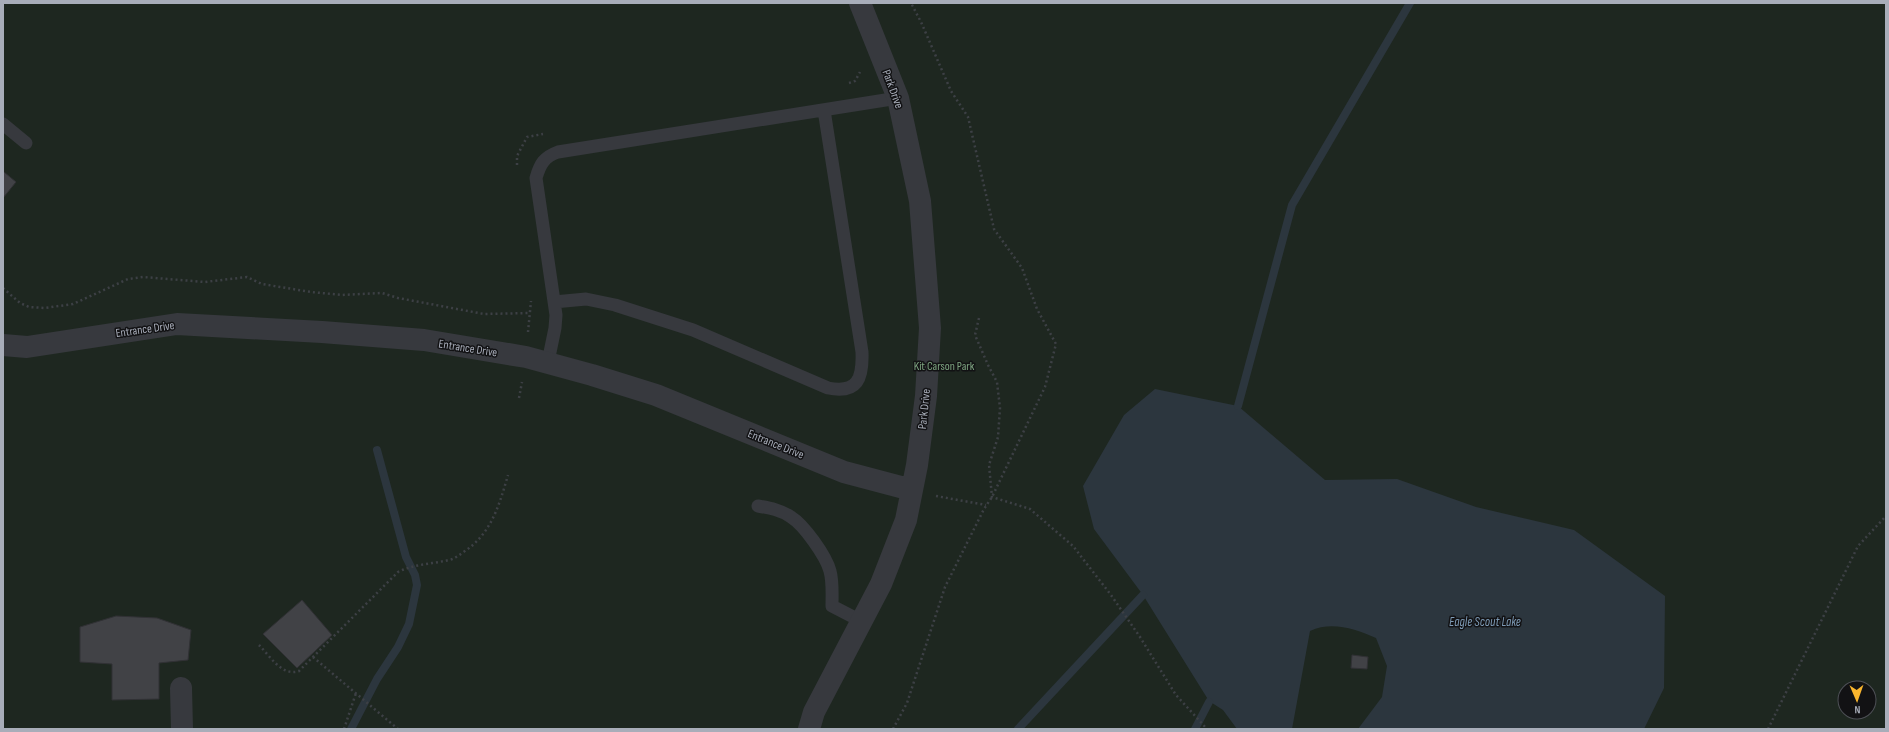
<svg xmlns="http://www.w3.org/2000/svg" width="1889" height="732" font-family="'Sofia Sans Condensed',sans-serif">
<rect width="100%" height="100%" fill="#171719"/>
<!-- green -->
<path fill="#1e2720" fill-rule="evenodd" d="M3,3H1886V729H3ZM1845,688H1869V712H1845Z"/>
<!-- water -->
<path fill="#2c363e" d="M1155,389L1238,406L1325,480L1397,479L1476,507L1574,530L1665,596L1664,688L1644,729H1358L1382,697L1387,666L1376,638C1355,629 1332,621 1310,631L1292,729H1237L1223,710L1209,701L1143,595L1094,529L1083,486L1124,415Z"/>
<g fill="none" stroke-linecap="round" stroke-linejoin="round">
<!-- stream -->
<path stroke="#2c363e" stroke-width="8" d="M1238,406L1292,205L1410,3
M351,729L377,679L398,647L409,624L417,585L415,575L406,557L377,450
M1018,729L1143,595
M1195,729L1209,702"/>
</g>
<!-- building -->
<path fill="#414246" stroke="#313135" d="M4,172L16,182L3,198V173Z
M302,600L332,635L297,668L263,634Z
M116,616L157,618L191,630L188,660L159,663V699L112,700V664L80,662V627Z
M1352,655L1368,657L1367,669L1351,668Z"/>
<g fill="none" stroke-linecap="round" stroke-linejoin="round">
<!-- path -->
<path stroke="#3d4045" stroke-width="2.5" stroke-dasharray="2 3" stroke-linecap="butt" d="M849,83L855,81L860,72
M517,165V156L527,137L543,134
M3,288L20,303L29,307L45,308L73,304L128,279L143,277L205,282L247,277L262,284L311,292L342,295L382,293L398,298L484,314L530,313
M979,318L975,335L988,365L997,382L1000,408L998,437L989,465L992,497L1030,509L1073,546L1111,595L1140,637L1176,695L1207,729
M528,332L531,301
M519,398L522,382
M936,496L986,505
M259,645C270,656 282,677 299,671L398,572C414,564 432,564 449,560C454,559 458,556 462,553C491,535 499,506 508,475
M313,657L398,729
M344,729L356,693
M893,729L907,703L945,587L984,509L992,497L1045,387L1056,344L1037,309L1022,268L994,229L968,117L951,91L921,22L911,3
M1768,729L1858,546L1886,516"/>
<!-- service -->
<path stroke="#37393e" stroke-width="13" d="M3,124L26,143
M554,302L586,299L615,305L693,330L828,388C858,394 863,378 862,352L824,110
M548,362L555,328L556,315L536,178C540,164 544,157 558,152L898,98
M758,506C770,508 781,510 791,517C804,525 826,556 830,571C833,582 832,595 832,606L863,622"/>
<!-- minor -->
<path stroke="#37393e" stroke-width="22" d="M3,345L27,347L177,324L322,332L424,340L526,357L592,375L656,395L844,472L912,490
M181,688L182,729
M809,729L814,712L881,584L906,520L917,465L926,396L930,328L920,201L898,98L860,3"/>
</g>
<g text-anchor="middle" stroke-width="3" stroke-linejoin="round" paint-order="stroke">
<!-- street labels -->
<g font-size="12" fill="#a8adb9" stroke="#121214">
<text transform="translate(893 89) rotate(70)" y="4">Park Drive</text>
<text transform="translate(145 329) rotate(-8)" y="4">Entrance Drive</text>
<text transform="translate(468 348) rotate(9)" y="4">Entrance Drive</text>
<text transform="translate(924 409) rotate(-84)" y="4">Park Drive</text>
<text transform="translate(776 444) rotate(22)" y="4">Entrance Drive</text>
</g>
<!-- park labels -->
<g font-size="12" fill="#7ea581" stroke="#121214">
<text x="944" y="370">Kit Carson Park</text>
</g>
<!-- water labels -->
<g font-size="13" font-style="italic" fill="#7e9bb6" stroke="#121214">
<text x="1485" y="626">Eagle Scout Lake</text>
</g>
</g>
<!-- border -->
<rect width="1889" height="732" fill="none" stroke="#a8adb9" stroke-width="8"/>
<!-- north arrow -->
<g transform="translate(1857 700) rotate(178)"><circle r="19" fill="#121214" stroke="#4e5056"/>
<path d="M0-3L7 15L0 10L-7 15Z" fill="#fab62e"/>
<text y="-6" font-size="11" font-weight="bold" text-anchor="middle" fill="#a8adb9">N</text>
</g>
</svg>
